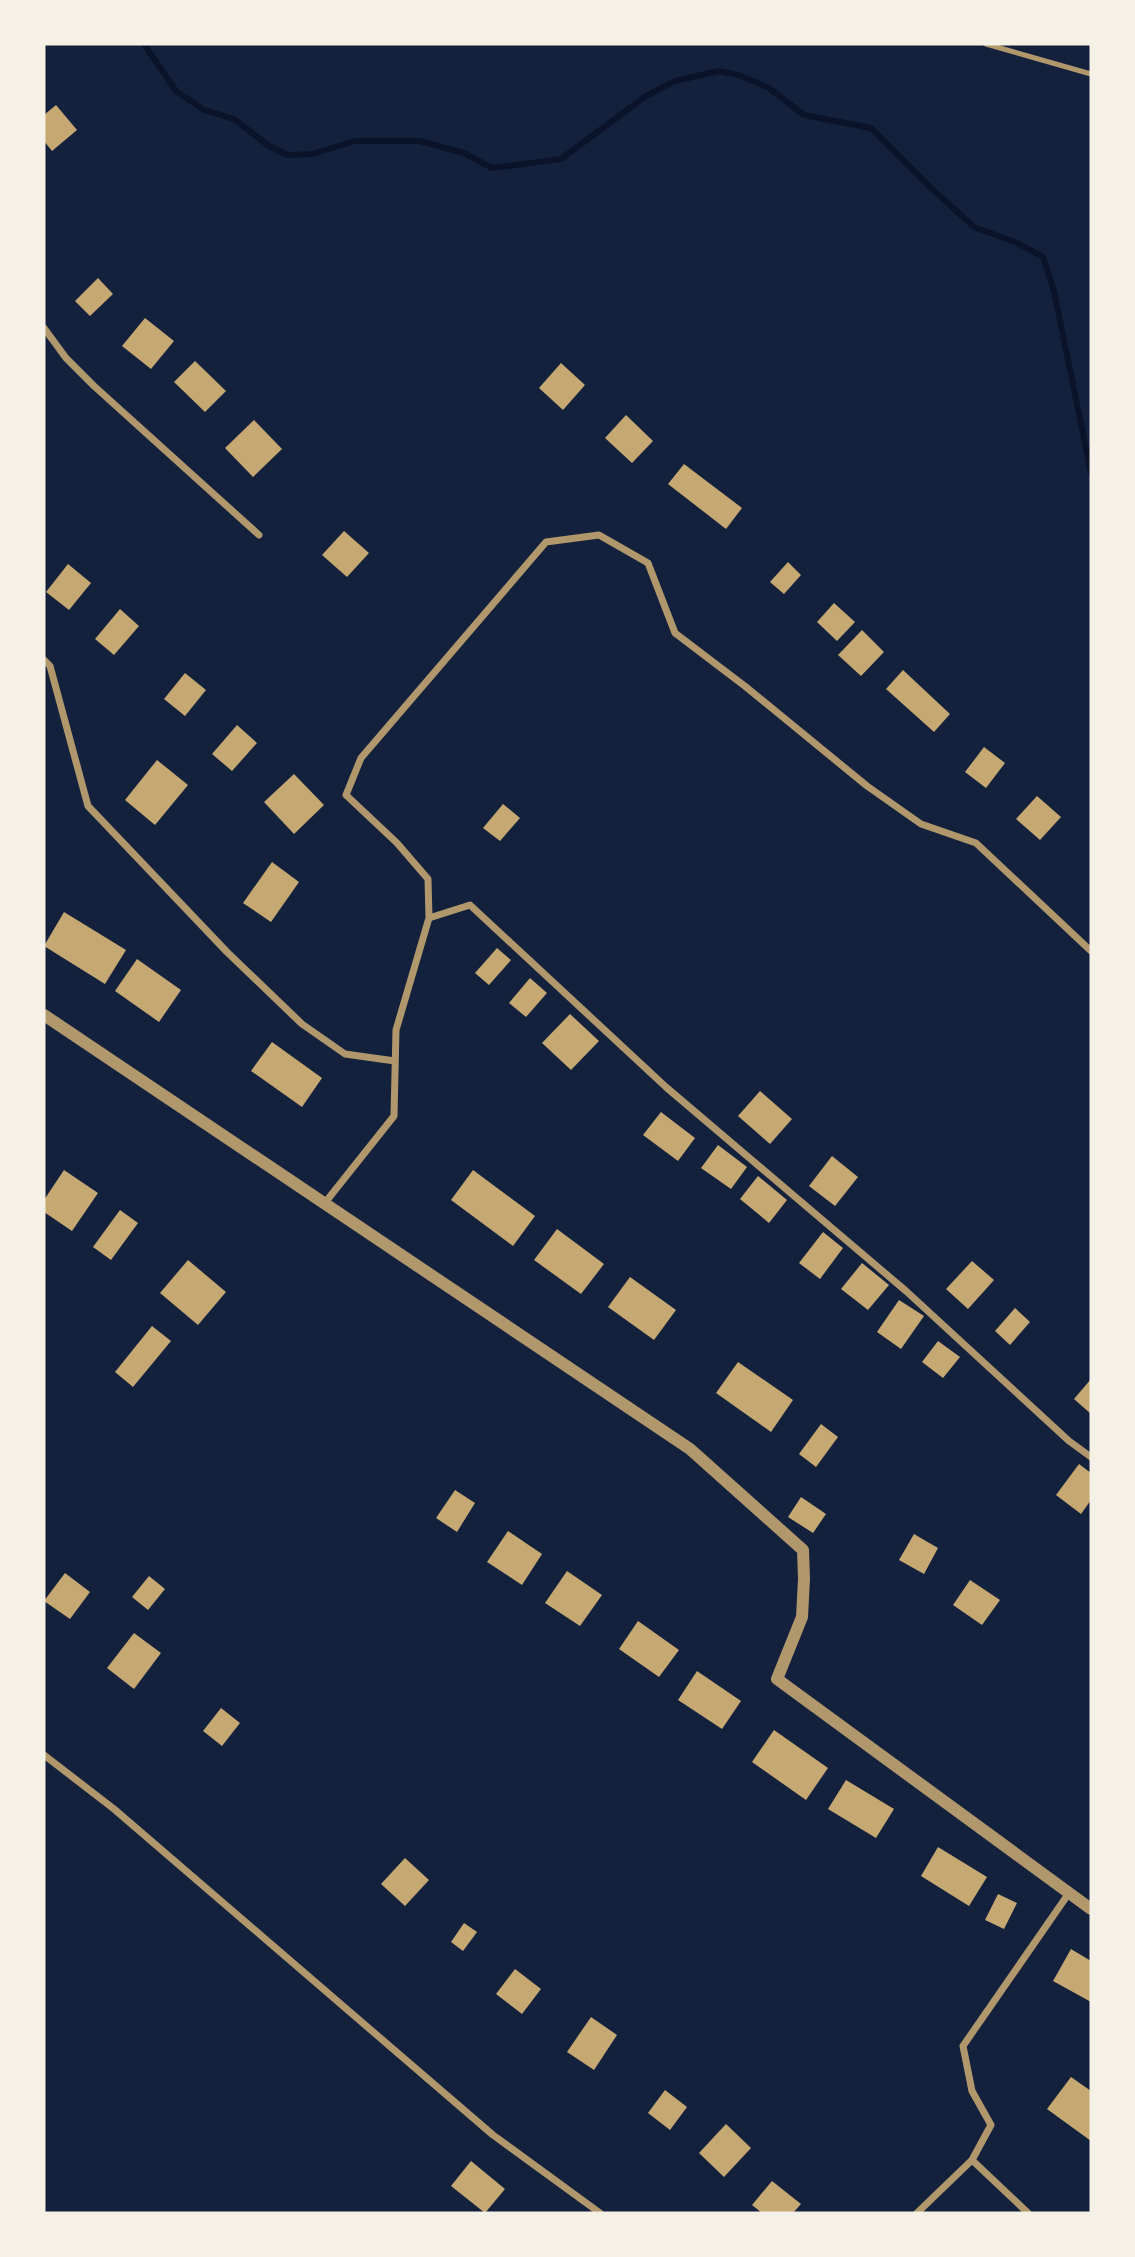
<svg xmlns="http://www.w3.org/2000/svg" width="1135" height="2257" font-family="'Roboto Serif',serif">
<rect width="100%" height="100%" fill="#14213d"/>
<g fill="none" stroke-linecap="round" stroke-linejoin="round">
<!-- stream -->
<path stroke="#0b132b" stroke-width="6" d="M144,44L176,91L204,110L234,119L269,146L287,155L312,154L355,141H420L464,153L492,168L561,159L646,96L675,81L718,71L739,75L769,88L804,115L871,128L931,188L974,227L1015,242L1043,257L1054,291L1091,473"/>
</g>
<!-- building -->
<path fill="#c6a872" d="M56,105L77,130L52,151L44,141V115Z
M98,278L113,294L90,316L75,301Z
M145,318L174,341L151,369L122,346Z
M195,361L226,391L205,412L174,382Z
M561,363L585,385L563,410L539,388Z
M626,415L653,441L632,463L605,438Z
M254,420L282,449L253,477L225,448Z
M684,464L742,508L726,529L668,484Z
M344,531L369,553L347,577L322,555Z
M788,562L801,575L784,594L770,582Z
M68,564L91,583L69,610L46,592Z
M834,603L855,622L837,641L817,622Z
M120,609L139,626L114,655L95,639Z
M862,630L884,652L861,676L838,655Z
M903,670L950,714L934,732L886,689Z
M185,673L206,690L185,716L164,699Z
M237,725L257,743L232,771L212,754Z
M984,747L1005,763L986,788L965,772Z
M157,760L188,785L155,825L125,800Z
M294,774L324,805L294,834L264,802Z
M1037,796L1061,817L1040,840L1016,819Z
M503,804L520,818L500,841L483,828Z
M272,862L299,882L271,922L243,903Z
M64,912L126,950L105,984L44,946Z
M497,948L511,960L489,985L475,973Z
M137,959L181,990L159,1022L115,991Z
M530,978L547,993L526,1017L509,1003Z
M570,1014L599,1041L571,1070L542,1043Z
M272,1042L322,1078L302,1107L251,1071Z
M760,1091L792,1119L770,1144L738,1116Z
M661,1112L695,1138L678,1161L643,1135Z
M718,1145L747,1167L731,1189L701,1168Z
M832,1156L858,1177L835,1206L809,1186Z
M64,1170L98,1193L72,1231L44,1212V1200Z
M473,1170L535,1216L513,1246L451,1200Z
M758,1176L787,1200L769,1223L740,1199Z
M120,1210L138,1223L111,1260L93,1247Z
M557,1229L604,1264L581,1294L534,1260Z
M823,1232L843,1248L820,1279L799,1263Z
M188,1260L226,1292L198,1325L160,1293Z
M972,1261L994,1280L968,1309L946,1289Z
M862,1263L889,1285L868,1310L841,1289Z
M630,1277L676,1310L654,1340L608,1307Z
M899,1300L924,1316L901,1349L877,1332Z
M1015,1308L1030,1322L1010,1345L995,1331Z
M152,1326L171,1341L133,1387L115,1372Z
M938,1341L960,1357L943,1378L922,1362Z
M738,1362L793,1400L771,1432L716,1393Z
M1091,1379V1414L1074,1399Z
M821,1424L838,1437L816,1467L799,1454Z
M1079,1464L1091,1473V1500L1081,1514L1056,1495Z
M455,1490L475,1503L457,1532L436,1518Z
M801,1497L826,1514L813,1533L788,1517Z
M508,1531L542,1554L522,1585L487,1562Z
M914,1534L938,1548L924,1574L899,1560Z
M567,1571L602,1595L580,1626L545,1603Z
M65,1573L90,1592L70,1619L44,1601Z
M149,1576L165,1589L148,1610L132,1597Z
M970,1580L1000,1600L982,1625L953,1605Z
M638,1621L679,1650L659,1677L619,1649Z
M134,1633L161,1653L134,1689L107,1668Z
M697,1671L741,1701L722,1729L678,1700Z
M221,1708L240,1723L222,1746L203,1731Z
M774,1730L828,1768L806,1800L752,1762Z
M846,1780L894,1809L876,1838L828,1809Z
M938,1847L987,1877L969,1906L921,1876Z
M405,1858L429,1880L405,1906L381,1884Z
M998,1894L1017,1903L1004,1929L985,1920Z
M464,1923L477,1932L463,1951L451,1942Z
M1071,1949L1091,1961V2002L1053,1981Z
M515,1969L541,1989L522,2014L496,1994Z
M591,2017L617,2035L594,2070L567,2052Z
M1071,2077L1091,2091V2141L1047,2109Z
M665,2090L687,2107L670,2130L648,2113Z
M726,2124L751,2148L724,2177L699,2153Z
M471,2161L505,2189L485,2213L451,2186Z
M772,2181L801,2204L793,2213H762L752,2205Z"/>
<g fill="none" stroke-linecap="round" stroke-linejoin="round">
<!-- service -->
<path stroke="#b1986c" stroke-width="5" d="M986,44L1091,74"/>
<!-- minor -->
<path stroke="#b1986c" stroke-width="7" d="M44,328L66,358L94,386L259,535
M44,660L50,666L88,806L227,952L302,1024L345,1054L395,1061
M429,918L470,905L667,1088L906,1291L1069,1441L1091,1457
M324,1204L394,1116L396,1030L429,918L428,879L397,843L346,795L361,758L546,542L599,535L648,563L675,633L746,687L867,786L921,824L976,843L1091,951
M44,1755L114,1809L493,2135L600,2213
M972,2160L1028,2213
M917,2213L972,2160L991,2125L972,2091L963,2046L1069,1893"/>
<!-- tertiary -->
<path stroke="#b1986c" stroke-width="12" d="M44,1015L690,1449L803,1550L804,1579L802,1617L777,1679L1091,1909"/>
</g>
<!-- border -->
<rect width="1135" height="2257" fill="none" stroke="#f6f1e7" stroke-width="91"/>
</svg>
